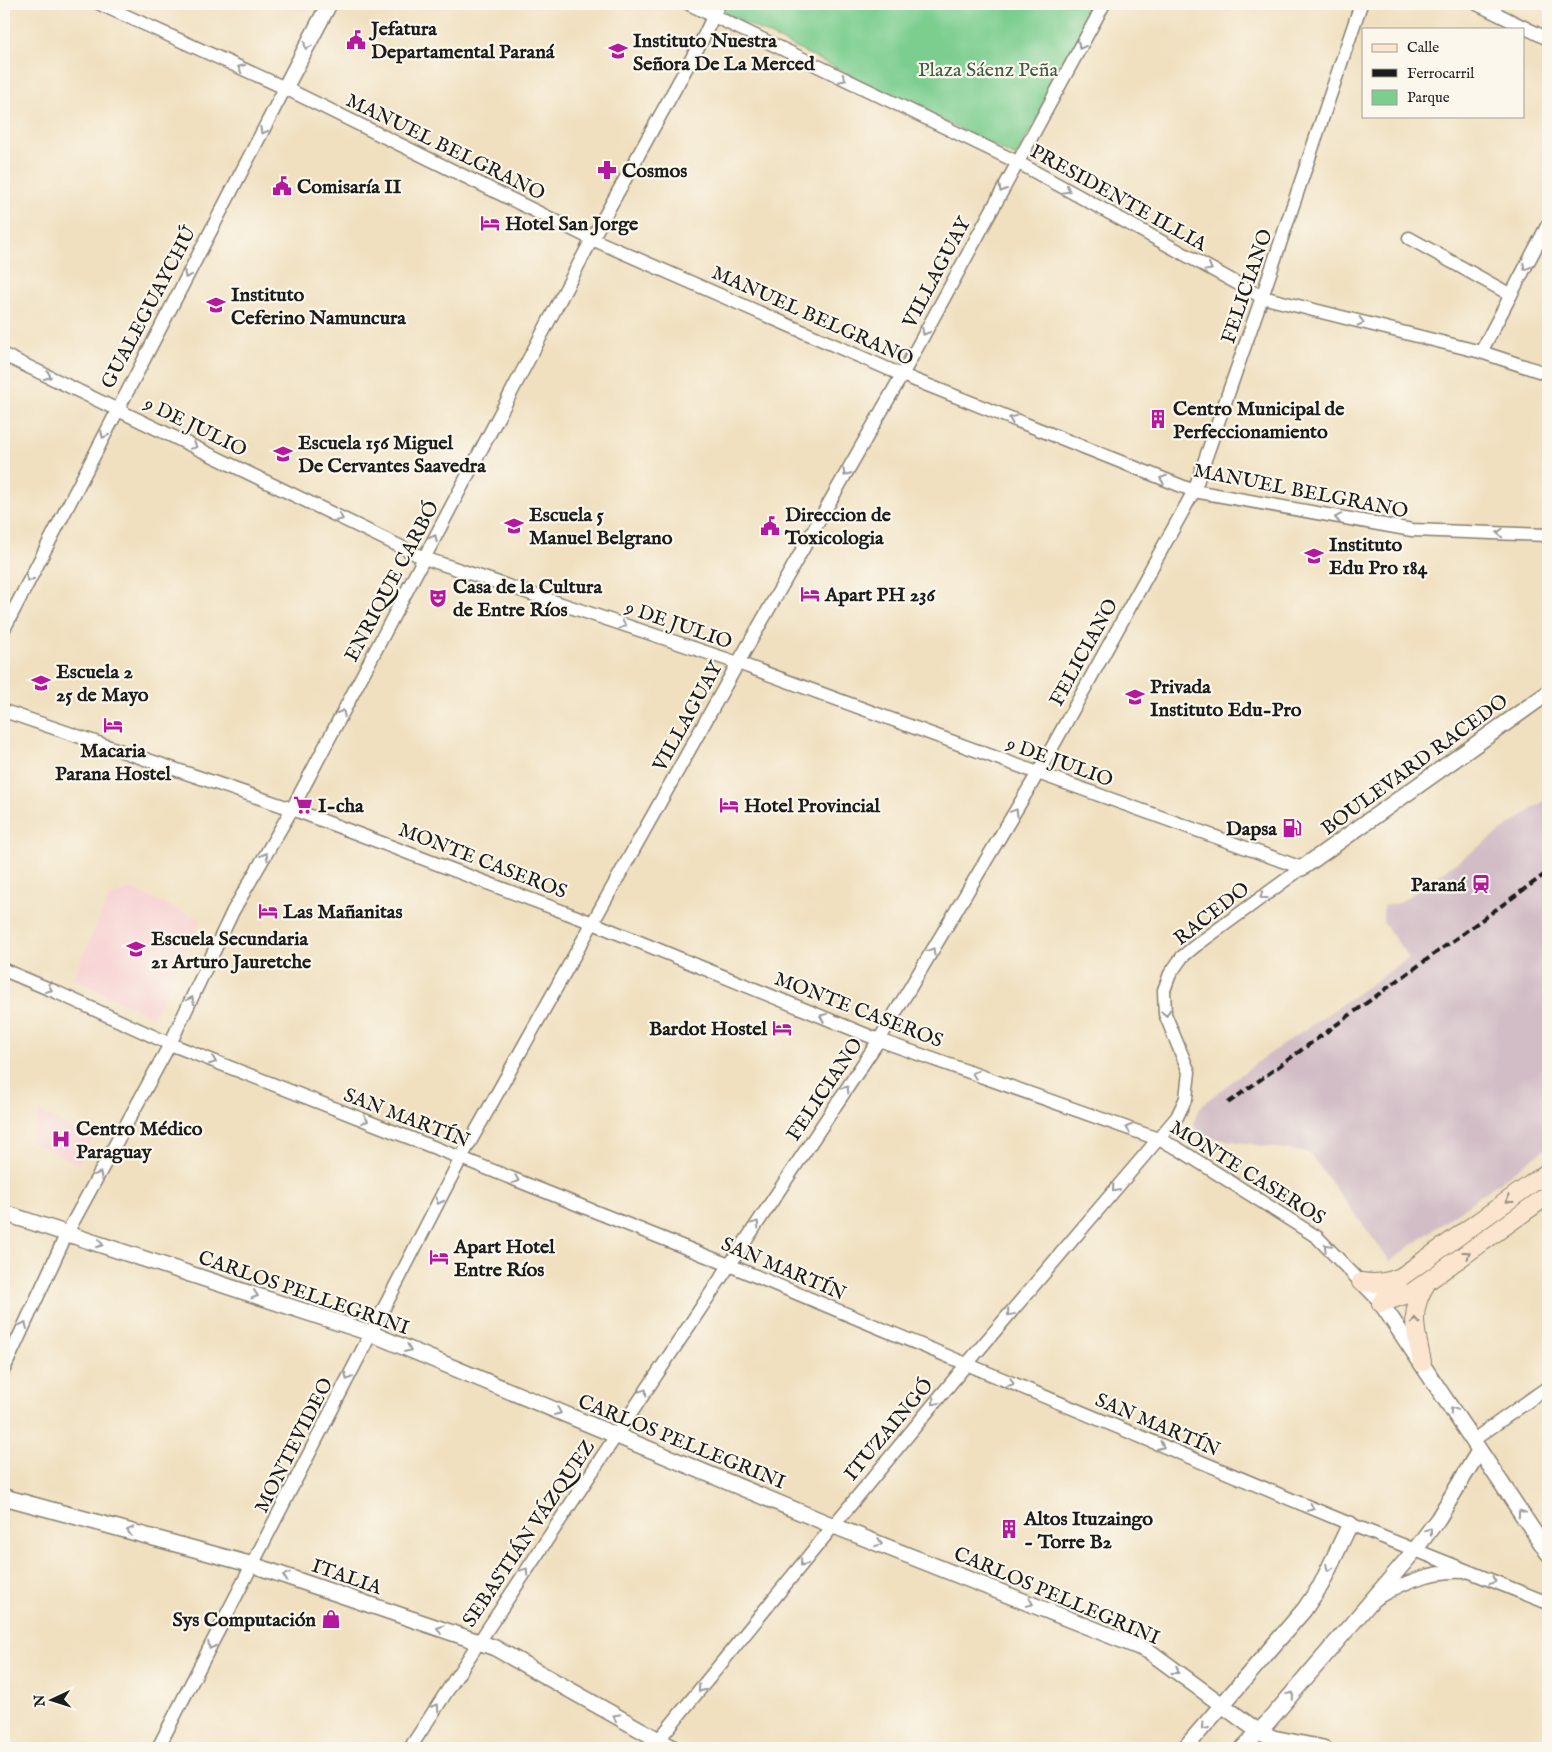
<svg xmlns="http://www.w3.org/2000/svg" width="1552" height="1752" font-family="'IM FELL English',serif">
<rect width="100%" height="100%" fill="#fbf7ec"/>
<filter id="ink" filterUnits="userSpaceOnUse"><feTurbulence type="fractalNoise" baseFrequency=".02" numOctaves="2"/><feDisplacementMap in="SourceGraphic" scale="10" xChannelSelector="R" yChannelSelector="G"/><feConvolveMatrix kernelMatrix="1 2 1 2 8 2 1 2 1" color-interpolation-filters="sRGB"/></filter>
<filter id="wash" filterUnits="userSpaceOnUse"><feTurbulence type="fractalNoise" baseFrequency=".0096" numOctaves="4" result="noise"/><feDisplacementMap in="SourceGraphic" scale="20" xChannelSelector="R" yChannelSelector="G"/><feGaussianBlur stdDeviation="1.12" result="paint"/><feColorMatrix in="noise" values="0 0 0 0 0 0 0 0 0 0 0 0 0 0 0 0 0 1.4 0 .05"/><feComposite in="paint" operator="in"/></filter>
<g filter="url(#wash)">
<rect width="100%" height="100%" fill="#f0e0c0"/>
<!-- built -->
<path fill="#f7cfd2" d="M131,889L201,920L153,1017L73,978L109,898Z
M40,1112L93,1138L79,1164L29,1141Z"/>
<!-- industrial -->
<path fill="#d2bdc6" d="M1548,798V1147L1390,1261L1309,1153L1200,1136L1194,1124L1197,1113L1204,1103L1256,1063L1409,958L1383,922V906L1399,903Z"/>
<!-- green -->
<path fill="#7cce8f" stroke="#4c7556" d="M715,4H1099L1016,157L713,7Z"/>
</g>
<g filter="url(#ink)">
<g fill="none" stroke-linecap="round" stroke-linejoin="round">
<!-- minor casing -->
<g stroke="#867e6e" stroke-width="15">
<path id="minor" d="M100,4L285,88L592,239L902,375L1194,491L1412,530L1548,535
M689,4L1017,162L1262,297L1481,352L1548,374
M1477,4L1548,39
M1409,238L1511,295
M1481,352L1548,224
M4,355L424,558L738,663L1038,773L1302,868
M4,629L285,88
M4,711L292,809L593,923L879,1040L1158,1139L1177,1148L1317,1237L1381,1303
M4,970L56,992L170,1044L461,1158L729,1265L1350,1524L1548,1603
M4,1369L67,1233L170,1044L233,911L292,809L592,239L703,38L719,4
M1472,1441L1548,1387
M1375,1599C1403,1583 1430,1570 1464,1572
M158,1748L461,1158L738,663L902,375L1104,4
M410,1748L479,1642L879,1040L1038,773L1194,491L1262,297L1361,4
M652,1748L834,1525L966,1365L1177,1117L1186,1098L1189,1072L1165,1014L1164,990L1170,974L1182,957L1194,947L1302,868"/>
</g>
<!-- tertiary casing -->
<g stroke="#867e6e" stroke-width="18">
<path id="tertiary" d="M285,88L329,4
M1302,868L1548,693
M4,1213L370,1333L824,1522L1139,1647L1150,1652L1259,1732L1273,1738L1323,1748
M1381,1303L1548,1553
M4,1497L253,1565L479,1642L495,1648L673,1748
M1185,1748L1304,1610L1321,1585L1350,1524
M1243,1748L1267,1723L1415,1550L1438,1519L1479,1451"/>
</g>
<!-- secondary casing -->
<g stroke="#867e6e" stroke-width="20">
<path id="secondary" d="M1361,1282C1376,1284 1387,1283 1401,1277
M1381,1303L1401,1277L1548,1172
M1381,1303L1411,1293L1548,1195
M1422,1362C1416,1332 1408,1312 1426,1284"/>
</g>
<!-- minor -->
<use href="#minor" stroke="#fff" stroke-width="12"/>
<!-- tertiary -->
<use href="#tertiary" stroke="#fff" stroke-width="15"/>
<!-- secondary -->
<use href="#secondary" stroke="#fbe5cf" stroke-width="18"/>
<!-- rail -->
<path stroke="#1c1c1c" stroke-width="4" stroke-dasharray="8 4" stroke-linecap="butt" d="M1228,1103L1548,872"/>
</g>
<!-- one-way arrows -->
<defs><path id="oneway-chevron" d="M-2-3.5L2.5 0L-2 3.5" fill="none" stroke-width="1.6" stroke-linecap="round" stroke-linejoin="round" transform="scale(1.25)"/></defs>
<g stroke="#999">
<use href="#oneway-chevron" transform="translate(307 46) rotate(117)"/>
<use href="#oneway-chevron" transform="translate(1081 46) rotate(119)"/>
<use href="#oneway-chevron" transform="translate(241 68) rotate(-155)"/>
<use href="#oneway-chevron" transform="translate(843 79) rotate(26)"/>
<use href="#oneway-chevron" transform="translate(263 131) rotate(118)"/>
<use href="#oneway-chevron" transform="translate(1002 189) rotate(118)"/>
<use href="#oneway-chevron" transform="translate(1067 190) rotate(29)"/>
<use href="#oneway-chevron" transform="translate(1526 267) rotate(118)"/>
<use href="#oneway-chevron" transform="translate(1209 268) rotate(29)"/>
<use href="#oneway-chevron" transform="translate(187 275) rotate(118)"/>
<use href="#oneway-chevron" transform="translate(1361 322) rotate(14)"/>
<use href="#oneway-chevron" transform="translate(925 332) rotate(118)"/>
<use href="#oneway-chevron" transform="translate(48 376) rotate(25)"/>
<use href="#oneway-chevron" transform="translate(1012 419) rotate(-158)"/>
<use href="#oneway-chevron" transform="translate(104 435) rotate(117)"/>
<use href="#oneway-chevron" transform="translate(194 446) rotate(26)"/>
<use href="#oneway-chevron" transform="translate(846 473) rotate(120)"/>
<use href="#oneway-chevron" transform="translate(1163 479) rotate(-159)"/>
<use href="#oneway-chevron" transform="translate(340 518) rotate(26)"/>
<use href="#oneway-chevron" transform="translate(1338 518) rotate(-170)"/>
<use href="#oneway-chevron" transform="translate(1500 533) rotate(-178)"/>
<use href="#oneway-chevron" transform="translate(434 538) rotate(-62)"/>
<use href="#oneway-chevron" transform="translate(29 579) rotate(117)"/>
<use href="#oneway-chevron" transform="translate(623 625) rotate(19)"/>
<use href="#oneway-chevron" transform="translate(342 713) rotate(-62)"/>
<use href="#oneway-chevron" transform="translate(1015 812) rotate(-59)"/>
<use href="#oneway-chevron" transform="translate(265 856) rotate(-60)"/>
<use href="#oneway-chevron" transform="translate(1263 896) rotate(144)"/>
<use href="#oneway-chevron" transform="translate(932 951) rotate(-59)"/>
<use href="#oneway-chevron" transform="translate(49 989) rotate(23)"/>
<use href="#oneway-chevron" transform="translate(191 1000) rotate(-65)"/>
<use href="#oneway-chevron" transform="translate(1166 1013) rotate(79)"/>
<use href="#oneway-chevron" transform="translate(823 1017) rotate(-158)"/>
<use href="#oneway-chevron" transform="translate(213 1061) rotate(21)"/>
<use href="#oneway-chevron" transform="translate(975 1074) rotate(-161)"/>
<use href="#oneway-chevron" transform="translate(846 1089) rotate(-56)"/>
<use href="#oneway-chevron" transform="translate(365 1120) rotate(21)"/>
<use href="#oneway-chevron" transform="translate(1129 1128) rotate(-161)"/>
<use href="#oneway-chevron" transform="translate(99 1175) rotate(-61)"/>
<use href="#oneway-chevron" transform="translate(516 1180) rotate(22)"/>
<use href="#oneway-chevron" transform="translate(1115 1189) rotate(130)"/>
<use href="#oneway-chevron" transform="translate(439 1201) rotate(117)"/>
<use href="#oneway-chevron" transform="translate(756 1224) rotate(-56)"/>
<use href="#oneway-chevron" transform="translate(100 1244) rotate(18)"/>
<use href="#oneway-chevron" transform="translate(1327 1247) rotate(-135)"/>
<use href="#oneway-chevron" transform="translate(255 1295) rotate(18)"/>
<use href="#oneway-chevron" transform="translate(1010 1313) rotate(130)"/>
<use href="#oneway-chevron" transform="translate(24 1325) rotate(-65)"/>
<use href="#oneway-chevron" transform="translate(408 1349) rotate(23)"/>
<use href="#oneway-chevron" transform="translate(348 1377) rotate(117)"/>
<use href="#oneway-chevron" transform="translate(1011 1383) rotate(22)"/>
<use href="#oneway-chevron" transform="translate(644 1392) rotate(-56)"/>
<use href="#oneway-chevron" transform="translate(935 1402) rotate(130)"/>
<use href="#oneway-chevron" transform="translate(1453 1410) rotate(-122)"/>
<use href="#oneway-chevron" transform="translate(558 1412) rotate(23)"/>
<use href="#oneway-chevron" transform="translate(1161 1446) rotate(23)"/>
<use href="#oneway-chevron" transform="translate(1311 1508) rotate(23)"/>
<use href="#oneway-chevron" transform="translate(1521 1513) rotate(-124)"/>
<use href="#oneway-chevron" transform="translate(130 1531) rotate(-165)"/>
<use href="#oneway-chevron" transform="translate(1429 1531) rotate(-53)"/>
<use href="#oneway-chevron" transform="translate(879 1543) rotate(22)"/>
<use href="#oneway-chevron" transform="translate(803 1563) rotate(129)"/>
<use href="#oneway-chevron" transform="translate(1329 1568) rotate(116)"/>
<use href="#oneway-chevron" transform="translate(525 1571) rotate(-56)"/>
<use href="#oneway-chevron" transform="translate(286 1576) rotate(-161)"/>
<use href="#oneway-chevron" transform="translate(1493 1581) rotate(22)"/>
<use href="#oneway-chevron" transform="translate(1030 1603) rotate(22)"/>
<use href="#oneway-chevron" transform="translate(440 1629) rotate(-161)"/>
<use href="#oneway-chevron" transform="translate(211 1646) rotate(117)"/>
<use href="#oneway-chevron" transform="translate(1176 1671) rotate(37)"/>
<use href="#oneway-chevron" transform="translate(701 1689) rotate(129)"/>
<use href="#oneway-chevron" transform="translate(1291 1695) rotate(-50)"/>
<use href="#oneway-chevron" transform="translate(436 1707) rotate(-57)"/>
<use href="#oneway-chevron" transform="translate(616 1717) rotate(-151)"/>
<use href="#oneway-chevron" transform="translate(1204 1727) rotate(132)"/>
</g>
<g stroke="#978b7e">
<use href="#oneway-chevron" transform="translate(1509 1200) rotate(144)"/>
<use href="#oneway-chevron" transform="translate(1467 1254) rotate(-36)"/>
<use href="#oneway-chevron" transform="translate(1415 1321) rotate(-93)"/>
</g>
</g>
<!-- icons -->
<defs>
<g id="civic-bare" transform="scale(1.5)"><path d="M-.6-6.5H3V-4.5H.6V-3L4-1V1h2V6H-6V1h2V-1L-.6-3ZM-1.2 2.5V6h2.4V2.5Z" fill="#b5179e" stroke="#fbf7ec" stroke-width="2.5" paint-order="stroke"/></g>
<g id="school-bare" transform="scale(1.5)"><path d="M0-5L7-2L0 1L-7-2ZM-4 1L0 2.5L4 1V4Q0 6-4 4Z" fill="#b5179e" stroke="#fbf7ec" stroke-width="2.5" paint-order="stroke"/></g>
<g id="pharmacy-bare" transform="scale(1.5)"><path d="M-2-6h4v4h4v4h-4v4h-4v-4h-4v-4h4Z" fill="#b5179e" stroke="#fbf7ec" stroke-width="2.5" paint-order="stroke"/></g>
<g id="hotel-bare" transform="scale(1.5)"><path d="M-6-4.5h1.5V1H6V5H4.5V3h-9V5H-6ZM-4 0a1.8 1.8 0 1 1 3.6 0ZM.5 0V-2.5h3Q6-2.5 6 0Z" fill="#b5179e" stroke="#fbf7ec" stroke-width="2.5" paint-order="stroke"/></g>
<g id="building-bare" transform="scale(1.5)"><path d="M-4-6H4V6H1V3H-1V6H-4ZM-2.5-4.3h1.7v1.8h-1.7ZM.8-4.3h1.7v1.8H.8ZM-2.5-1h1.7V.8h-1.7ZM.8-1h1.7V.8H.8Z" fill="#b5179e" stroke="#fbf7ec" stroke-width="2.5" paint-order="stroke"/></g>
<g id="theatre-bare" transform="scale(1.5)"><path d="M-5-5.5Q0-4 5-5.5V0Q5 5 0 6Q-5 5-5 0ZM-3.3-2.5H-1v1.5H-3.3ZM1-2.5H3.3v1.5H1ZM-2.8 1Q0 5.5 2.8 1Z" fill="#b5179e" stroke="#fbf7ec" stroke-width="2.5" paint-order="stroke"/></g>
<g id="supermarket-bare" transform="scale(1.5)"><path d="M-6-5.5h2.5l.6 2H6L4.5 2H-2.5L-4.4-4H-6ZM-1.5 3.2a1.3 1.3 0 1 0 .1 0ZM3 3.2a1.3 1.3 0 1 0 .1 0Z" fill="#b5179e" stroke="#fbf7ec" stroke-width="2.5" paint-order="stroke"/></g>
<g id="fuel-bare" transform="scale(1.5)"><path d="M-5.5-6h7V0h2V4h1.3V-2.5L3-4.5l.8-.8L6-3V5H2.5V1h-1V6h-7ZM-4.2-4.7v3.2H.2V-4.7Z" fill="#b5179e" stroke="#fbf7ec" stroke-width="2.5" paint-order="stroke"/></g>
<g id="station-bare" transform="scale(1.5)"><path d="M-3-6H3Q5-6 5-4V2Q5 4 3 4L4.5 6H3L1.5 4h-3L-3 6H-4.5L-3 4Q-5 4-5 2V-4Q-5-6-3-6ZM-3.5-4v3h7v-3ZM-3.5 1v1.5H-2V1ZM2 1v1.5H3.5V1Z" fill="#b5179e" stroke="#fbf7ec" stroke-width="2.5" paint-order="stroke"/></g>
<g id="hospital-bare" transform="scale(1.5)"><path d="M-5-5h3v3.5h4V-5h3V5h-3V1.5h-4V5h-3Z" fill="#b5179e" stroke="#fbf7ec" stroke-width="2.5" paint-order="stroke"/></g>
<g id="shop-bare" transform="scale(1.5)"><path d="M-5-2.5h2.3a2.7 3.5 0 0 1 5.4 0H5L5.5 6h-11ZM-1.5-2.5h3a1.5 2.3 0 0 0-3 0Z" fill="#b5179e" stroke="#fbf7ec" stroke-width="2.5" paint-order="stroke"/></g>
</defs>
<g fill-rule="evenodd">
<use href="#civic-bare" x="356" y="40"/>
<use href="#school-bare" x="618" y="51"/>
<use href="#pharmacy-bare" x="607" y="170"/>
<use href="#civic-bare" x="282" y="186"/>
<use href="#hotel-bare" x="490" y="223"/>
<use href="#school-bare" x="216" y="305"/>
<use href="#building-bare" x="1158" y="419"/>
<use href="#school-bare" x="283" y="454"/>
<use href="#school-bare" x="514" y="526"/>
<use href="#civic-bare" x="770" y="526"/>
<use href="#school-bare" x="1314" y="556"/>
<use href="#hotel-bare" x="810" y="594"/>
<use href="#theatre-bare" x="438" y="598"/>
<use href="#school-bare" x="41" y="683"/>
<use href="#school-bare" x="1135" y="697"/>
<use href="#hotel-bare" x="113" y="725"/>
<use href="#supermarket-bare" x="303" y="805"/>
<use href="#hotel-bare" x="729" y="805"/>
<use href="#fuel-bare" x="1292" y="828"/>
<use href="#station-bare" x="1481" y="884"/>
<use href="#hotel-bare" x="268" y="911"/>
<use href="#school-bare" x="136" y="949"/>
<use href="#hotel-bare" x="782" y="1028"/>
<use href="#hospital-bare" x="61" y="1139"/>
<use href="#hotel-bare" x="439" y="1257"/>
<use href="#building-bare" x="1009" y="1529"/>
<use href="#shop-bare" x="331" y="1619"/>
</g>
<g text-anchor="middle" stroke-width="4.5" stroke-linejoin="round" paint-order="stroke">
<!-- poi labels -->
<g font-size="20" font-weight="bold" fill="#1c1c1c" stroke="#fbf7ec" text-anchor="start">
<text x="371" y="35">Jefatura<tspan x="371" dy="23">Departamental Paraná</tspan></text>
<text x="633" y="47">Instituto Nuestra<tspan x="633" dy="23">Señora De La Merced</tspan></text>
<text x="622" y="177">Cosmos</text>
<text x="297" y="193">Comisaría II</text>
<text x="505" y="230">Hotel San Jorge</text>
<text x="231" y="301">Instituto<tspan x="231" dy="23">Ceferino Namuncura</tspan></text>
<text x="1173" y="415">Centro Municipal de<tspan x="1173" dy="23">Perfeccionamiento</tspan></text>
<text x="298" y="449">Escuela 156 Miguel<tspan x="298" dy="23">De Cervantes Saavedra</tspan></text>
<text x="529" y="521">Escuela 5<tspan x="529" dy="23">Manuel Belgrano</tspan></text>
<text x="785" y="521">Direccion de<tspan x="785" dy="23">Toxicologia</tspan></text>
<text x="1329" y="551">Instituto<tspan x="1329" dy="23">Edu Pro 184</tspan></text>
<text x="453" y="593">Casa de la Cultura<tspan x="453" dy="23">de Entre Ríos</tspan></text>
<text x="825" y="601">Apart PH 236</text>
<text x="56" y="678">Escuela 2<tspan x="56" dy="23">25 de Mayo</tspan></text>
<text x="1150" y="693">Privada<tspan x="1150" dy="23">Instituto Edu-Pro</tspan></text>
<text x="113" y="757" text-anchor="middle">Macaria<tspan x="113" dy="23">Parana Hostel</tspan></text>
<text x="318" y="812">I-cha</text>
<text x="744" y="812">Hotel Provincial</text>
<text x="1277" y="835" text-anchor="end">Dapsa</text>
<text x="1466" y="891" text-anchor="end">Paraná</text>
<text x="283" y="918">Las Mañanitas</text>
<text x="151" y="945">Escuela Secundaria<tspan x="151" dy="23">21 Arturo Jauretche</tspan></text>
<text x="767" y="1035" text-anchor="end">Bardot Hostel</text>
<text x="76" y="1135">Centro Médico<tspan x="76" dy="23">Paraguay</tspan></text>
<text x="454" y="1253">Apart Hotel<tspan x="454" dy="23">Entre Ríos</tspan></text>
<text x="1024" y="1525">Altos Ituzaingo<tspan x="1024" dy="23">- Torre B2</tspan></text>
<text x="316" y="1626" text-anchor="end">Sys Computación</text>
</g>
<!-- park labels -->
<g font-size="20" fill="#3e5a44" stroke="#fbf7ec">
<text x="988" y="76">Plaza Sáenz Peña</text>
</g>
<!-- street labels -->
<g font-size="20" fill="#1c1c1c" stroke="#fbf7ec">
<text transform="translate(446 146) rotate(26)" y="7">MANUEL BELGRANO</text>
<text transform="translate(1119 197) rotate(29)" y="7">PRESIDENTE ILLIA</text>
<text transform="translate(936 272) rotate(-62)" y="7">VILLAGUAY</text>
<text transform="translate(1246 286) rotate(-71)" y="7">FELICIANO</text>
<text transform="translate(148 307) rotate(-62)" y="7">GUALEGUAYCHÚ</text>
<text transform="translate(813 315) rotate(24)" y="7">MANUEL BELGRANO</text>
<text transform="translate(196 426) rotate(26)" y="7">9 DE JULIO</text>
<text transform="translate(1301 490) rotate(11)" y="7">MANUEL BELGRANO</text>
<text transform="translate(391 581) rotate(-62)" y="7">ENRIQUE CARBÓ</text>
<text transform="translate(679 624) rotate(19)" y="7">9 DE JULIO</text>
<text transform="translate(1083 652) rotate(-61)" y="7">FELICIANO</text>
<text transform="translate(687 716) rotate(-61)" y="7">VILLAGUAY</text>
<text transform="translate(1060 761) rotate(20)" y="7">9 DE JULIO</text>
<text transform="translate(1414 764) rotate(-36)" y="7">BOULEVARD RACEDO</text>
<text transform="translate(483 860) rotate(21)" y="7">MONTE CASEROS</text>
<text transform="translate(1211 913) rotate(-38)" y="7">RACEDO</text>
<text transform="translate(859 1009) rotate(21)" y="7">MONTE CASEROS</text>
<text transform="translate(824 1089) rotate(-56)" y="7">FELICIANO</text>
<text transform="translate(407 1117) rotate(21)" y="7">SAN MARTÍN</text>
<text transform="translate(1248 1172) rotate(32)" y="7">MONTE CASEROS</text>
<text transform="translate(784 1268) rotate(23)" y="7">SAN MARTÍN</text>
<text transform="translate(304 1292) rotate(19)" y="7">CARLOS PELLEGRINI</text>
<text transform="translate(1158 1424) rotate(23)" y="7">SAN MARTÍN</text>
<text transform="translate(888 1429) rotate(-50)" y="7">ITUZAINGÓ</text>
<text transform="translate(682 1441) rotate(22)" y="7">CARLOS PELLEGRINI</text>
<text transform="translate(293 1445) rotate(-63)" y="7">MONTEVIDEO</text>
<text transform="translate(528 1533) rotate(-56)" y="7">SEBASTIÁN VÁZQUEZ</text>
<text transform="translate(347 1576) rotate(19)" y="7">ITALIA</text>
<text transform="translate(1057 1595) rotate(23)" y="7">CARLOS PELLEGRINI</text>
</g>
</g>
<!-- margin -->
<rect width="1552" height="1752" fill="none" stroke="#fbf7ec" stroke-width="20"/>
<!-- legend -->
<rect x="1362" y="28" width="162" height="90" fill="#fbf7ec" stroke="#a29f99"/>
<rect x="1372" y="44" width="25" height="8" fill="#fbe5cf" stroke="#a29f99"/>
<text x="1407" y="52" font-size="15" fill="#1c1c1c">Calle</text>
<rect x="1372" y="69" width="25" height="8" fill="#1c1c1c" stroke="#a29f99"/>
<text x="1407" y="78" font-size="15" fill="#1c1c1c">Ferrocarril</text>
<rect x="1372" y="90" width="25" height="15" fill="#7cce8f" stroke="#a29f99"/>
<text x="1407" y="102" font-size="15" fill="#1c1c1c">Parque</text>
<!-- north arrow -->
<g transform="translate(52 1700) rotate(266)" stroke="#fbf7ec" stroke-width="4" paint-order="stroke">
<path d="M0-4L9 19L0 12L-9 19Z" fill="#1c1c1c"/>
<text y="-8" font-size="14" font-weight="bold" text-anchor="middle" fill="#1c1c1c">N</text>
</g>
</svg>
